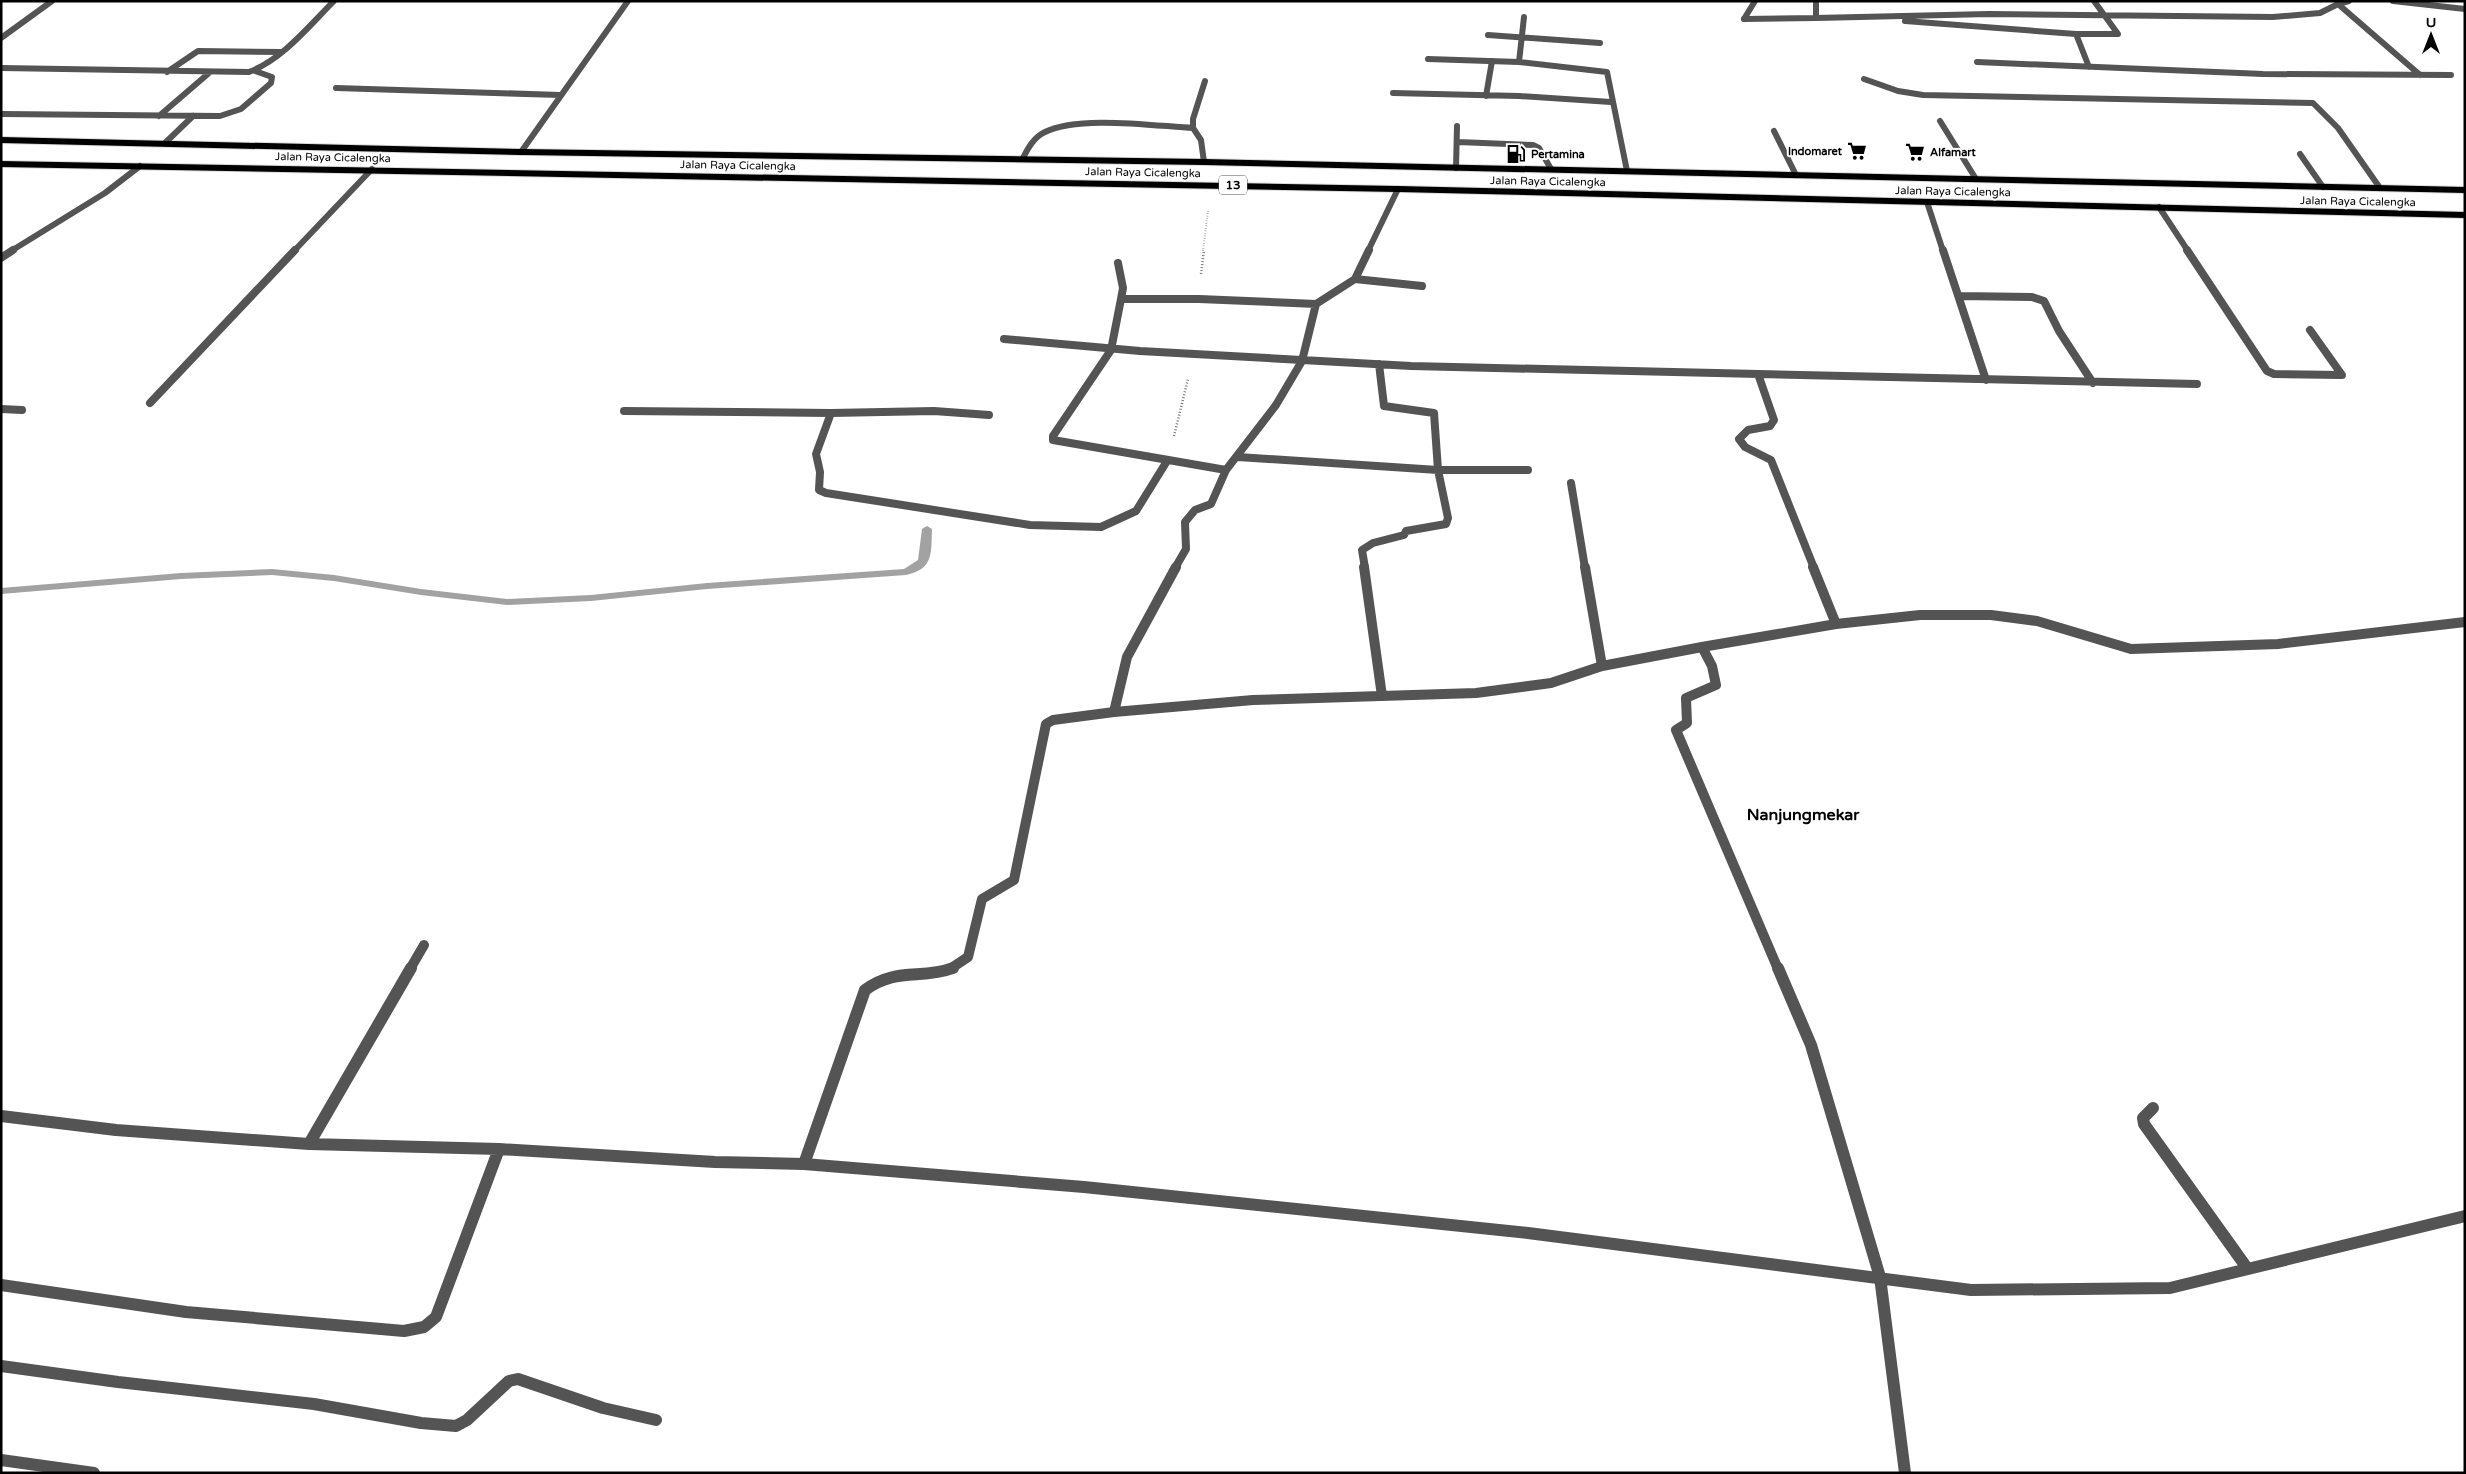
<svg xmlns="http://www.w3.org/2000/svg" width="2466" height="1474" font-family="'Varela Round',sans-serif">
<rect width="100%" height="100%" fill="#fff"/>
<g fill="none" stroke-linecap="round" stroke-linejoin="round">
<!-- stream -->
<path fill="#a2a2a2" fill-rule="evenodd" d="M927,526L932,529C931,553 934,569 906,575L707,589L591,601L507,605L421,595L334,581L272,575L181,579L1,594V588L181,573L272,569L334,575L421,589L507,599L591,595L707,583L904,569L918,560L922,529Z"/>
<!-- trunk casing -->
<g stroke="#dbdbdb" stroke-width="2">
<path id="trunk" d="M1,137L521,149L1204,159L2465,187V193L1204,165L521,155L1,143Z
M1,161L1398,186L2465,212V218L1398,192L1,167Z"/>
</g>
<!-- path-far1 -->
<path stroke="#767676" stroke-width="2" stroke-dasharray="0.5 2" stroke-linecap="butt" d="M1203,251L1208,210"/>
<!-- path -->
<path stroke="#767676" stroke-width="2.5" stroke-dasharray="1 2" stroke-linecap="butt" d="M1201,274L1204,250
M1174,436L1188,379"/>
<!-- service-far1 -->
<path stroke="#545454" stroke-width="6" d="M2393,1L2465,9
M2338,4L2349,1
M1744,19L1755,1
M1,38L52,1
M1,68L249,72C283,59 309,26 334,1
M167,72L198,51L281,52
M336,88L560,95
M1,114L220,116L241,109L271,83L272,77L255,71
M159,116L209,73
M1774,131L1796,175
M1458,142L1533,145L1539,148L1551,169
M165,143L193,116
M521,152L628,1
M2300,154L2323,187
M1023,158C1028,148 1034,137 1045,132C1078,115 1155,126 1193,128
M1204,162L1201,140L1193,128V119L1205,81
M1456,168L1457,126
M11,251L105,193L140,166
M294,251L372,169"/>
<!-- service -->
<path stroke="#545454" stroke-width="8" d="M1,258L13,250
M150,403L295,250"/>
<!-- minor-far3 -->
<path stroke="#545454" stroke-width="6" d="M1816,18L1989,14L2273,17L2320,13L2338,4L2420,75
M1744,19L1816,18V1
M1905,21L2076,34
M1488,35L1600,43
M1428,59L1519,62L1607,72L1627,171
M1519,62L1524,17
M1977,62L2263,74L2451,75
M2089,67L2076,34H2118L2094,1
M1864,79L1898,91L1923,95L2313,103L2338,128L2380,188
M1393,93L1519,96L1611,102
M1486,96L1492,61
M1940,121L1976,179
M1927,202L1943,251
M2159,207L2188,251
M1368,251L1398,189"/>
<!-- minor-far2 -->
<path stroke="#545454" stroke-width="8" d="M1943,250L1986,380
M2187,250L2267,371L2274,374L2342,375L2310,330
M1118,263L1123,288L1121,299H1199L1316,304
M1355,279L1422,286
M1959,296L2032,297L2044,301L2059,331L2093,383
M1121,299L1111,350L1053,436V440L1226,470
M1004,339L1140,351L1411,366L2197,384
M1758,374L1774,420L1770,426L1748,430L1739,439L1745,447L1771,460L1814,568
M1,409L22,410
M624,411L831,413L934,411L989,415
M831,413L816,454L820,472L819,490L826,493L1030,525L1101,527L1136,511L1167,461
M1238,457L1438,470H1528
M1571,483L1585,568
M1175,568L1186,549L1185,522L1195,510L1211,504L1226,470L1276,405L1302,361L1316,304L1355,279L1369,250
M1365,568L1362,550L1373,543L1404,535L1406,531L1446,524L1448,518L1438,470L1434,413L1384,406L1379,364"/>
<!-- minor-far1 -->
<path stroke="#545454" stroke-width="10" d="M1364,567L1382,696
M1585,567L1602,666
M1813,567L1836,624
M1702,647L1712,666L1716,685L1686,698L1687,723L1676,730L1778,969
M1114,712L1127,657L1176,567
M410,969L424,945
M950,969L968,957L982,899L1014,880L1046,724L1053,720L1114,712L1253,700L1476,693L1551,683L1602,666L1702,647L1836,624L1920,615H1991L2037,621L2131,649L2278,644L2465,622"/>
<!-- minor -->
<path stroke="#545454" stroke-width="12" d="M1778,968L1811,1045L1880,1277L1905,1473
M2153,1108L2143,1118L2144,1124L2247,1268
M1,1116L116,1130L309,1144L499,1149L715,1162L804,1164L1084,1187L1528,1233L1971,1290L2170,1288L2465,1216
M309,1144L411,968
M804,1164L865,990C896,967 921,980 953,968
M1,1285L186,1312L404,1331L424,1327L436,1317L499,1149
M1,1366L118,1382L314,1404L421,1423L456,1426L467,1420L509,1381L518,1379L603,1408L656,1420
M1,1460L94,1473"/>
<!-- trunk -->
<use href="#trunk" fill="#000" fill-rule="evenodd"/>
</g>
<!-- icons -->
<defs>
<g id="supermarket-bare" transform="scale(1.5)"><path d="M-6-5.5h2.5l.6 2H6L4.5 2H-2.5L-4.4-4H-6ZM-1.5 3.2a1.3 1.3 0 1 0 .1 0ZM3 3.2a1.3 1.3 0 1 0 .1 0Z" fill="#000" stroke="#fff" stroke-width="2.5" paint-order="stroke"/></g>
<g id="fuel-bare" transform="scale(1.5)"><path d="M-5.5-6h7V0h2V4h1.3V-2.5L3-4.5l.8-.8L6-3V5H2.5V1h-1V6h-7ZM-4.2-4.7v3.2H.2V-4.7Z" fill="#000" stroke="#fff" stroke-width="2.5" paint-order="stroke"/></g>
</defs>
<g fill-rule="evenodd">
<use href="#supermarket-bare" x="1857" y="151"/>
<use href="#supermarket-bare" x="1915" y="152"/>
<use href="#fuel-bare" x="1516" y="154"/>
</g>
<g text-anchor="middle" stroke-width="4" stroke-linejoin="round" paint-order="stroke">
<!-- far-poi labels -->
<g font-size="11" font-weight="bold" fill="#000" stroke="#fff" text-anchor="start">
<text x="1842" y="155" text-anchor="end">Indomaret</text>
<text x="1930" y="156">Alfamart</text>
<text x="1531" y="158">Pertamina</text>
</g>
<!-- far-street labels -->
<g font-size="11" fill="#000" stroke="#fff">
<text transform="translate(333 157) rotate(1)" y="4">Jalan Raya Cicalengka</text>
<text transform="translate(738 165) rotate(1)" y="4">Jalan Raya Cicalengka</text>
<text transform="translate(1143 172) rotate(1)" y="4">Jalan Raya Cicalengka</text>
<text transform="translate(1548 181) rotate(1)" y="4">Jalan Raya Cicalengka</text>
<text transform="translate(1953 191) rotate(1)" y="4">Jalan Raya Cicalengka</text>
<text transform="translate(2358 201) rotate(1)" y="4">Jalan Raya Cicalengka</text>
</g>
<!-- shield labels -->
<rect fill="#fff" stroke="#4c4c4c" stroke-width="1" x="1219" y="175.5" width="28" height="19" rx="4"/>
<g font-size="12" font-weight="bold" fill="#000">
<text x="1233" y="189">13</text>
</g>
<!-- quarter labels -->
<g font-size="16" font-weight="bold" fill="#000" stroke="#fff">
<text x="1803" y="820">Nanjungmekar</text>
</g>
</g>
<!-- border -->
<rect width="2466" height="1474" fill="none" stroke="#000000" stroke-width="5"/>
<!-- north arrow -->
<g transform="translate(2431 35)" stroke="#ffffff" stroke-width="4" paint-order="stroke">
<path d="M0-4L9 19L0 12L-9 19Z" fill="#000000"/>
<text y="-8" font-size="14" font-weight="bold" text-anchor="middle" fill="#000000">U</text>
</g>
</svg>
